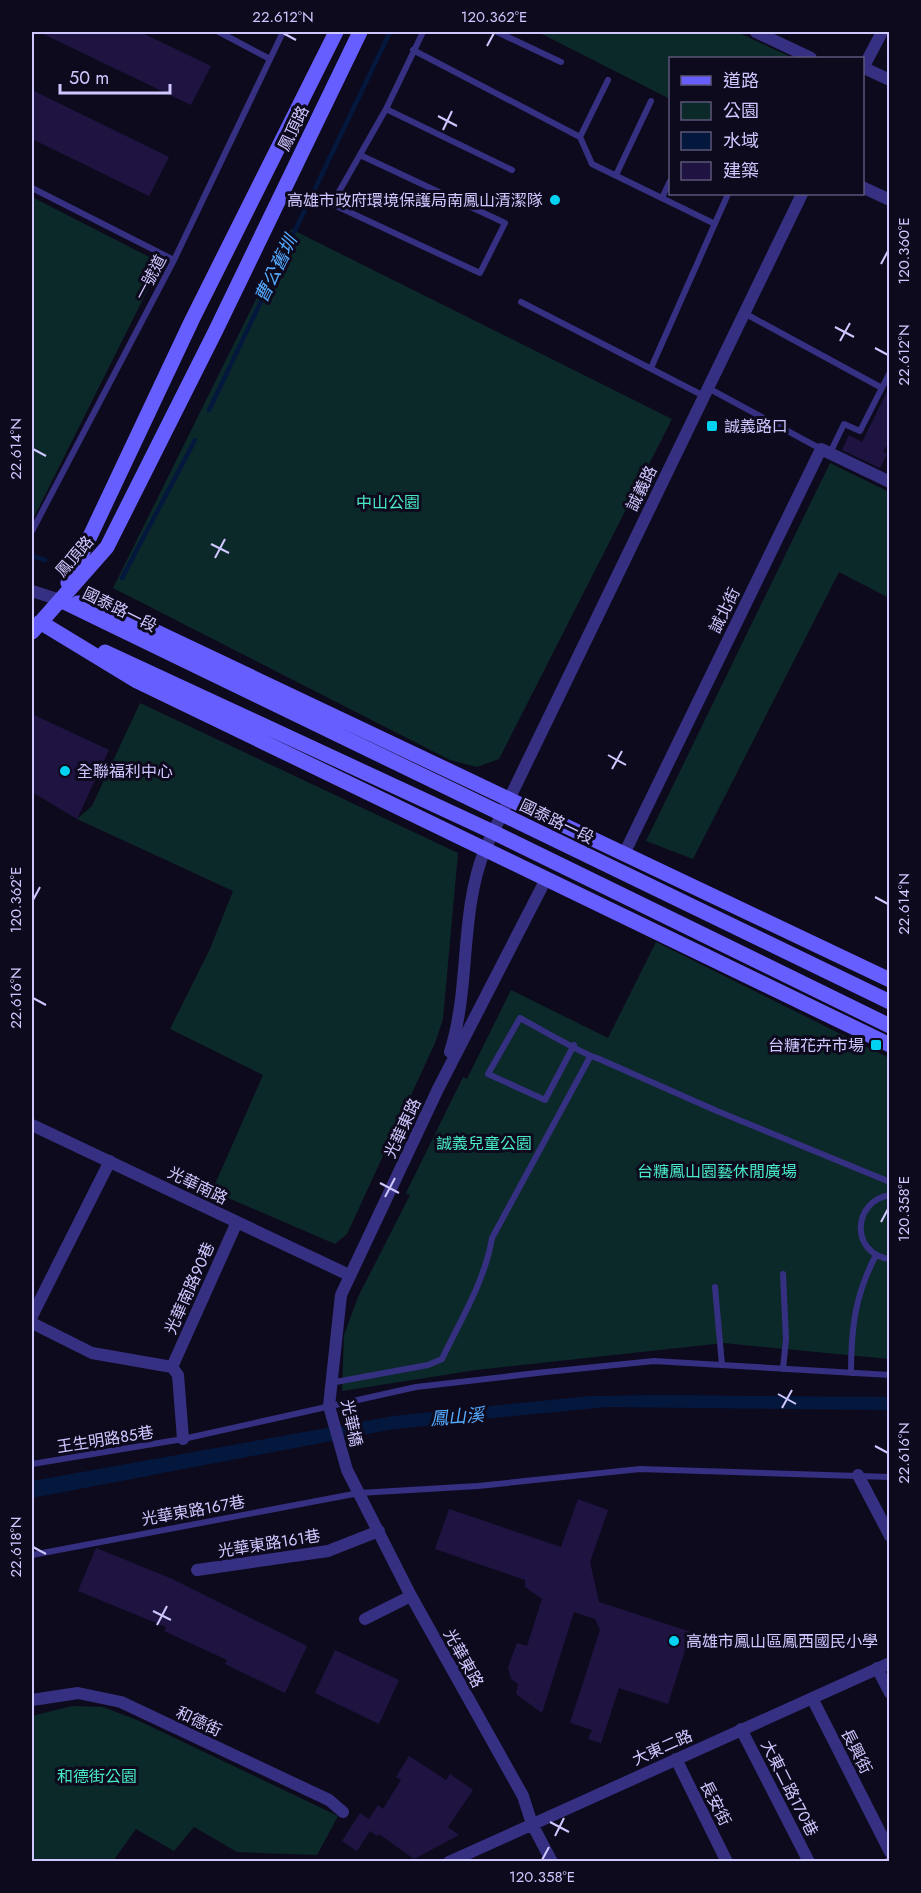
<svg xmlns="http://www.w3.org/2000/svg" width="921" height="1893" font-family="Jost,'Noto Sans TC',sans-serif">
<rect width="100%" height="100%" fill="#0e0a1e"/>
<!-- green -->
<path fill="#0c2929" d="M538,32H737L793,58H670V99Z
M32,197L161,263L32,521Z
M291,229L672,419L499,759L477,767L450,760L113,588Z
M830,463L889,492V598L839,572L693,859L646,841Z
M140,703L458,853L443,1019L435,1043L347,1234L335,1244L212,1191L263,1075L170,1029L210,949L233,891L77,819L92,806Z
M656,942L889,1058V1359L724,1343L476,1370L342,1391L344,1335L358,1297L410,1195L406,1193L463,1077L467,1079L511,990L608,1038Z
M72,1706L103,1707L137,1720L338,1816L317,1855L237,1852L194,1827L174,1851L136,1829L113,1861H32V1716Z"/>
<!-- water -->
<path fill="#04173d" d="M662,1395L889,1397V1410L607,1407L502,1417L389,1430L32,1498V1481L393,1416L590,1396Z"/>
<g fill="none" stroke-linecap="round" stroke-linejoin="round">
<!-- stream -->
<path stroke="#04173d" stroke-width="4.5" d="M209,410L390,32
M32,556L45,560
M122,578L195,440"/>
</g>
<!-- building -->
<path fill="#1f1441" d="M39,32H140L211,66L191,105Z
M32,90L169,157L149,196L32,139Z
M890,386V440L883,452L887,454L880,468L842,450L849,435L862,442Z
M32,714L109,750L77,819L32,792Z
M578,1499L608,1510L590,1562L599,1602L691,1632L668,1704L619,1688L601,1743L588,1739L592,1730L570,1723L600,1630L595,1619L574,1612L542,1713L516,1694L518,1684L511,1679L508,1667L517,1643L527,1646L542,1599L525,1587V1580L435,1549L449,1509L561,1547Z
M96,1548L170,1578L307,1646L285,1693L225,1664L227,1660L164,1631L166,1627L78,1591Z
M335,1650L399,1680L379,1724L315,1693Z
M409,1756L446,1780L450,1774L473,1790L448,1827L459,1835L414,1859L379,1834L377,1836L370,1831L357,1851L342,1841L360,1813L369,1819L378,1805L383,1809L401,1780L396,1777Z"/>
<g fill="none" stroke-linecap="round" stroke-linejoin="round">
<!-- lane -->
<path stroke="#363082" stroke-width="6" d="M219,32L270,59
M497,32L561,62
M413,50L580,137
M608,80L580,137L592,164L715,224
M386,109L512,170
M360,155L505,223L480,273L332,204L386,109L423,32
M616,175L651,101
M32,188L174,260
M662,198L670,181
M521,302L704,396
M744,313L882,388
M651,368L728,194
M708,388L821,449
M830,453L844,424L860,431L890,372
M32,531L174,260L283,32
M574,1045L545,1100L488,1074L520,1018C533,1025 588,1057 597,1058L717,1111L890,1182
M890,1195C852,1201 850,1254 890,1259
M715,1287L722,1365
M783,1369L786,1339L783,1274
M851,1373C851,1328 855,1295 876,1255
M330,1383L428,1365L442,1359C460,1321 485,1281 492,1238L590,1057
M32,1464L183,1439L416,1387L546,1372L654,1361L890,1375
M32,1555L359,1493L478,1486L640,1469L890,1477
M452,1668L468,1658
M885,1862L890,1859"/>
<!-- street -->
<path stroke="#363082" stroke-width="12" d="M756,32L811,58
M864,68L890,80
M862,70L882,32
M862,187L890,200
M32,591L60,600
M624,854L821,449L890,482
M546,879L438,1089L341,1295L329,1406L347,1470L411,1596L523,1796L532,1824L552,1862
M450,1052C471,986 459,914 485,849L802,194
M32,1125L349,1275
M32,1316L110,1161
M32,1323L92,1353L172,1367L178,1375L183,1439
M172,1367L237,1222
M858,1475L890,1536
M197,1570L328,1551L379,1531
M365,1619L411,1596
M877,1668L890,1693
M812,1698L890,1852
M32,1700L78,1693L121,1702L329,1800L343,1812
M741,1729L809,1862
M676,1759L727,1862
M449,1862L890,1663"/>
<!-- secondary -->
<path stroke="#675eff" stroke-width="15" d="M68,583L192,320L336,32
M60,600L890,1002
M78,603L106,608L890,980
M40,622L137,681L890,1045
M32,632L107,547L216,330L360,32
M105,652L493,832L890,1026"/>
</g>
<!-- ticks -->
<path fill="none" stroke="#cfc7ff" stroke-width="2" d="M283,33L296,40M487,46L494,33M438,116L457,126M443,130L452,111M881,264L888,251M835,327L854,337M840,341L850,323M875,348L888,355M33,449L46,456M211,544L229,553M215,558L225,539M608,755L626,765M612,769L622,751M875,897L888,904M33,900L40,887M33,998L46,1005M380,1183L399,1193M385,1197L395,1178M881,1222L888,1209M778,1394L796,1404M782,1408L792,1390M875,1446L888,1453M33,1547L46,1554M153,1611L171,1620M157,1625L167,1606M550,1822L569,1832M555,1836L564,1818M542,1860L549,1847"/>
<!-- markers -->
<g fill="#00d3f2" stroke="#0e0a1e" stroke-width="2">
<circle cx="555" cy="200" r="6"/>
<rect x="706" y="420" width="12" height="12" rx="3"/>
<circle cx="65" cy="771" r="6"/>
<rect x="870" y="1039" width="12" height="12" rx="3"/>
<circle cx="674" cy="1641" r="6"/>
</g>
<g text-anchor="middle" stroke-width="6" stroke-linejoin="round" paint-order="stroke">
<!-- street labels -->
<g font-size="16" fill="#cfc7ff" stroke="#0e0a1e">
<text transform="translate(293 128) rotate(-64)" y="6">鳳頂路</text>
<text transform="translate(150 277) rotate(-62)" y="6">一號道</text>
<text transform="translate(641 488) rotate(-64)" y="6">誠義路</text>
<text transform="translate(74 556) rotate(-49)" y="6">鳳頂路</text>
<text transform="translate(120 609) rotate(26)" y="6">國泰路一段</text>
<text transform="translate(724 610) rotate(-64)" y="6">誠北街</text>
<text transform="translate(557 821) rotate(26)" y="6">國泰路一段</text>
<text transform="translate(402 1128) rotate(-65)" y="6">光華東路</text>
<text transform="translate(198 1185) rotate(26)" y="6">光華南路</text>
<text transform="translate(189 1288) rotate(-66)" y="6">光華南路90巷</text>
<text transform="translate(352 1423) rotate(78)" y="6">光華橋</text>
<text transform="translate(105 1439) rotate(-9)" y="6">王生明路85巷</text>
<text transform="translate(193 1510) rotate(-10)" y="6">光華東路167巷</text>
<text transform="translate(269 1543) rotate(-9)" y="6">光華東路161巷</text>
<text transform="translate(464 1658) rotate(61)" y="6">光華東路</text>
<text transform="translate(199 1721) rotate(25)" y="6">和德街</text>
<text transform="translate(662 1747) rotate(-24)" y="6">大東二路</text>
<text transform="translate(857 1751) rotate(63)" y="6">長興街</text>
<text transform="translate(790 1788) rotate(63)" y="6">大東二路170巷</text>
<text transform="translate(716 1803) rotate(63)" y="6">長安街</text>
</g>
<!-- poi labels -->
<g font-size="16" fill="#cfc7ff" stroke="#0e0a1e" text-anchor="start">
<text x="543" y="206" text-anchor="end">高雄市政府環境保護局南鳳山清潔隊</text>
<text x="724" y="432">誠義路口</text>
<text x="77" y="777">全聯福利中心</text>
<text x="864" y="1051" text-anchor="end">台糖花卉市場</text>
<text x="686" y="1647">高雄市鳳山區鳳西國民小學</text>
</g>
<!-- park labels -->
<g font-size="16" fill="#48eac6" stroke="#0e0a1e">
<text x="388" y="508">中山公園</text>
<text x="484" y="1149">誠義兒童公園</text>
<text x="717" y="1177">台糖鳳山園藝休閒廣場</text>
<text x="97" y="1782">和德街公園</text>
</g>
<!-- water labels -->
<g font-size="18" font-style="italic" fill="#55abff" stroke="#0e0a1e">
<text transform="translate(276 269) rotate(-64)" y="6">曹公舊圳</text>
<text transform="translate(457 1417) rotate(-5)" y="6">鳳山溪</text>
</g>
</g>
<!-- border -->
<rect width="921" height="1893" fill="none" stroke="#0e0a1e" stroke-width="66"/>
<!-- legend -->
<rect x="669" y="57" width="195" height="138" fill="#0e0a1e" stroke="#5b5678" stroke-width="1.5"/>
<rect x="681" y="76" width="30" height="9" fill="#675eff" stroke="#5b5678" stroke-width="1.5"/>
<text x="723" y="87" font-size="18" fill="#cfc7ff">道路</text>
<rect x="681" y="102" width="30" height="18" fill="#0c2929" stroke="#5b5678" stroke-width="1.5"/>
<text x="723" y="117" font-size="18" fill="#cfc7ff">公園</text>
<rect x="681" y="132" width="30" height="18" fill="#04173d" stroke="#5b5678" stroke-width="1.5"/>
<text x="723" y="147" font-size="18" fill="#cfc7ff">水域</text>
<rect x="681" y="162" width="30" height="18" fill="#1f1441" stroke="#5b5678" stroke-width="1.5"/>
<text x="723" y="177" font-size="18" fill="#cfc7ff">建築</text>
<!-- scale -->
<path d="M60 84v9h110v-9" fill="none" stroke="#cfc7ff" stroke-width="3"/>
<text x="69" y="84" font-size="18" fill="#cfc7ff" stroke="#0e0a1e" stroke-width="4.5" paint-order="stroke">50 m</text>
<rect x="33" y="33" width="855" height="1827" fill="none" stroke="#cfc7ff" stroke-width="2"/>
<g font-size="15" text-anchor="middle" fill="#cfc7ff">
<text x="283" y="22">22.612°N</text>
<text x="494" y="22">120.362°E</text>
<text transform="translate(904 251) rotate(-90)" y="5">120.360°E</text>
<text transform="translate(904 355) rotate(-90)" y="5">22.612°N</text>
<text transform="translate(16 449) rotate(-90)" y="5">22.614°N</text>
<text transform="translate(16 900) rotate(-90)" y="5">120.362°E</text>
<text transform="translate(904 904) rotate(-90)" y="5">22.614°N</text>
<text transform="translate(16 998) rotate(-90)" y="5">22.616°N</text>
<text transform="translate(904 1209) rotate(-90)" y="5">120.358°E</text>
<text transform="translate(904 1453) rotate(-90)" y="5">22.616°N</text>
<text transform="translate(16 1547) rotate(-90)" y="5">22.618°N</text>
<text x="542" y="1882">120.358°E</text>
</g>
</svg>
